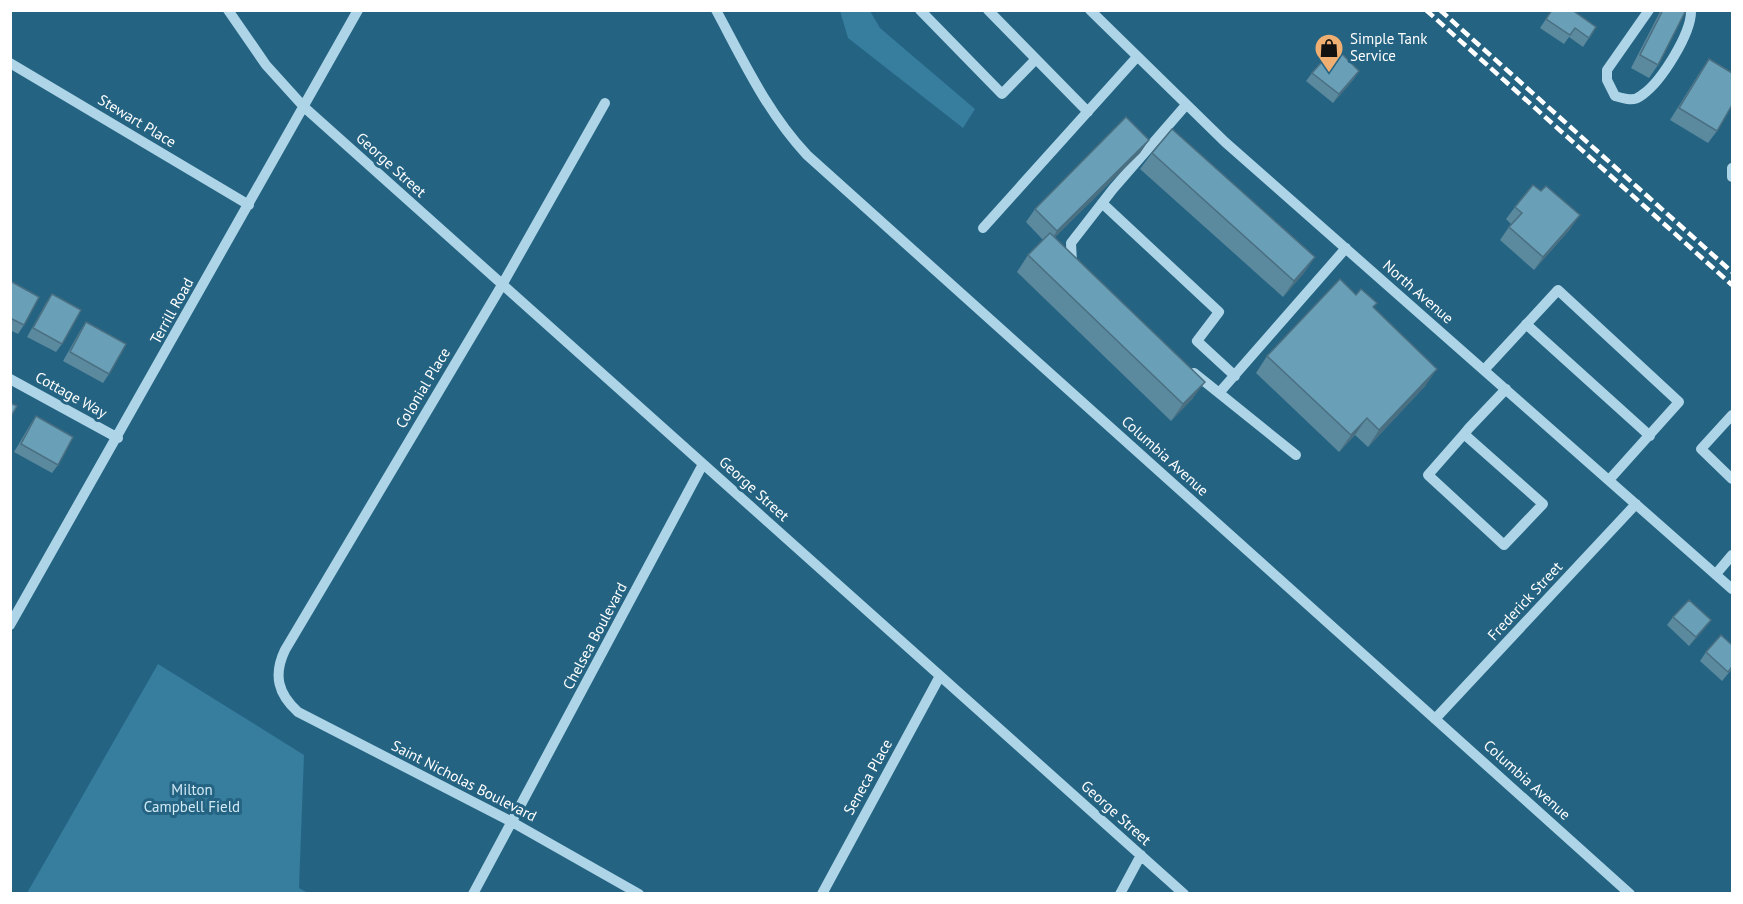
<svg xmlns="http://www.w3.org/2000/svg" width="1743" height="904" font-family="'PT Sans',sans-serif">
<rect width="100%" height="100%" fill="#256382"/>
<!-- green -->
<path fill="#367d9e" d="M840,11H870L880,28L975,109L963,128L848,38Z
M158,664L304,755L299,888L308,893H27Z"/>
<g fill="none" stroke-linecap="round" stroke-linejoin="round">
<!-- minor -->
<path stroke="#add5e7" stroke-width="10" d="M228,10L266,65L304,107L1184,894
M716,10C744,62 767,112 807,155L1630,894
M920,10L1002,94L1036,59
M988,10L1088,112
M1090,10L1225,142L1732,589
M1649,10L1607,70V80L1615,96C1625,99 1634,102 1642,95C1661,82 1692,33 1691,10
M10,63L249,205
M605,103L502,285L285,650C273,675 278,694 298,712L512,822L639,894
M1732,168V177
M1102,203L1219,312L1197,341L1235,376
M983,228L1136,58
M1072,263L1071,243L1113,189L1186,105
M1526,324L1650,436
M1484,370L1558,290L1679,402L1609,480
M1194,373L1219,393L1346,248
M10,379L118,438
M1219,393L1296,455
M1732,415L1701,449L1732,479
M1464,434L1543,504L1504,545L1428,475L1464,434L1469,428L1506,389
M1716,574L1732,555
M10,625L358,10
M1435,719L1636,504
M473,894L703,464
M822,894L940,676
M1120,894L1141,855"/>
<!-- rail -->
<path stroke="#fff" stroke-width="4.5" stroke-dasharray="10 4.5" stroke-linecap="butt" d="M1426,10L1732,285
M1440,10L1732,272"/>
</g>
<!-- wall -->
<path fill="#5b899e" d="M1552,10L1596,27L1583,47L1569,37L1564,44L1540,28Z
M1661,10H1686L1658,65L1649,78L1631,68Z
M1709,59L1717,131L1708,143L1670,120L1700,72Z
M1359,71L1353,80L1333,103L1306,81L1312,73Z
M1149,140L1140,153L1055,237L1193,398L1171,421L1017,272L1028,255L1043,240L1026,222L1035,209Z
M1152,153L1315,257L1303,274L1283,297L1140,169Z
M1515,207L1571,228L1534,270L1500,240L1511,224L1506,219Z
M10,284L24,325L18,334L10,330Z
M52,294L62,344L56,352L27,337L46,303Z
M1356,295L1373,308L1426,385L1368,447L1355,435L1339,452L1256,373L1267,356Z
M86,322L109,374L103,383L63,361L80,331Z
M36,416L58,465L52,473L14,452L30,425Z
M1673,617L1705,628L1689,646L1667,625Z
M1732,645V669L1722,681L1700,661L1706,652Z"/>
<!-- shaded-wall -->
<path fill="#4a6f81" d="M1359,71L1353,80L1333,103L1339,94Z
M1149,140L1140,153L1048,244L1057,231Z
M1580,215L1571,228L1534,270L1543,257Z
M1315,257L1303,274L1283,297L1294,281Z
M1437,369L1426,385L1368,447L1379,430Z
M1205,382L1193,398L1171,421L1183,404Z
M1367,418L1355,435L1339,452L1351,435Z
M1711,620L1705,628L1689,646L1696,637Z"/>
<!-- building -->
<path fill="#6a9fb8" stroke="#4a6f81" stroke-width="1.5" d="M1552,10H1572L1596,27L1589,38L1575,28L1570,35L1546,19Z
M1663,10H1686L1658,65L1640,55Z
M1335,47L1359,71L1339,94L1312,73Z
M1709,59L1732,73V105L1717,131L1679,108Z
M1126,117L1149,140L1057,231L1035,209Z
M1172,129L1315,257L1294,281L1152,153Z
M1533,185L1541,191L1546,186L1580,215L1543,257L1509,227L1522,213L1515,207Z
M1050,233L1205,382L1183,404L1028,255Z
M1340,279L1356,295L1361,289L1377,303L1373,307L1437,369L1379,430L1367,418L1351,435L1267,356Z
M12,282L39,297L24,325L10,318V284Z
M52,294L81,310L62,344L33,328Z
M86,322L126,344L109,374L70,352Z
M10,403L17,406L10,418Z
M36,416L73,437L58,465L21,444Z
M1689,600L1711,620L1696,637L1673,617Z
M1721,635L1732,645V667L1728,672L1706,652Z"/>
<!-- icons -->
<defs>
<g id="shop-pin" transform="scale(1.5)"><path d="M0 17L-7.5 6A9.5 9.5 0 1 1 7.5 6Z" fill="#f0af72" stroke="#256382"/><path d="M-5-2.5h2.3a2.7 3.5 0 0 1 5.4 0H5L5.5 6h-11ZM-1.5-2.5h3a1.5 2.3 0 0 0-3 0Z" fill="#111"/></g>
</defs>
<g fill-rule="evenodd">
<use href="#shop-pin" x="1329" y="48"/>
</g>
<g text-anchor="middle" stroke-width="6" stroke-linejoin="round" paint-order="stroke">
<!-- poi labels -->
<g font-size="15" fill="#fff" stroke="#256382" text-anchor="start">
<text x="1350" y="44">Simple Tank<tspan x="1350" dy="17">Service</tspan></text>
</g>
<!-- street labels -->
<g font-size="15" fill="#fff" stroke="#256382">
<text transform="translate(137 121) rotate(31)" y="5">Stewart Place</text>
<text transform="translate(391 165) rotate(42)" y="5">George Street</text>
<text transform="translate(1418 292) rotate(41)" y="5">North Avenue</text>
<text transform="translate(172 311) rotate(-61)" y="5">Terrill Road</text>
<text transform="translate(423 388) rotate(-59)" y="5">Colonial Place</text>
<text transform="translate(71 395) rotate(29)" y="5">Cottage Way</text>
<text transform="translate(1165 456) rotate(42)" y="5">Columbia Avenue</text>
<text transform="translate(754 489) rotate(42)" y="5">George Street</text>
<text transform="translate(1525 601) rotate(-47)" y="5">Frederick Street</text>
<text transform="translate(595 636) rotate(-62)" y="5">Chelsea Boulevard</text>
<text transform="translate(868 777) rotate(-61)" y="5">Seneca Place</text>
<text transform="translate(1527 780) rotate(42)" y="5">Columbia Avenue</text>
<text transform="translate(464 781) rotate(27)" y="5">Saint Nicholas Boulevard</text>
<text transform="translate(1116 813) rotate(42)" y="5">George Street</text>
</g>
<!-- park labels -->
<g font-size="15" fill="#d1eaf6" stroke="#256382">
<text x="192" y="795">Milton<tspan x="192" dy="17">Campbell Field</tspan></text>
</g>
</g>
<!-- border -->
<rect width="1743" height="904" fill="none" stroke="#ffffff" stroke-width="24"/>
</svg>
